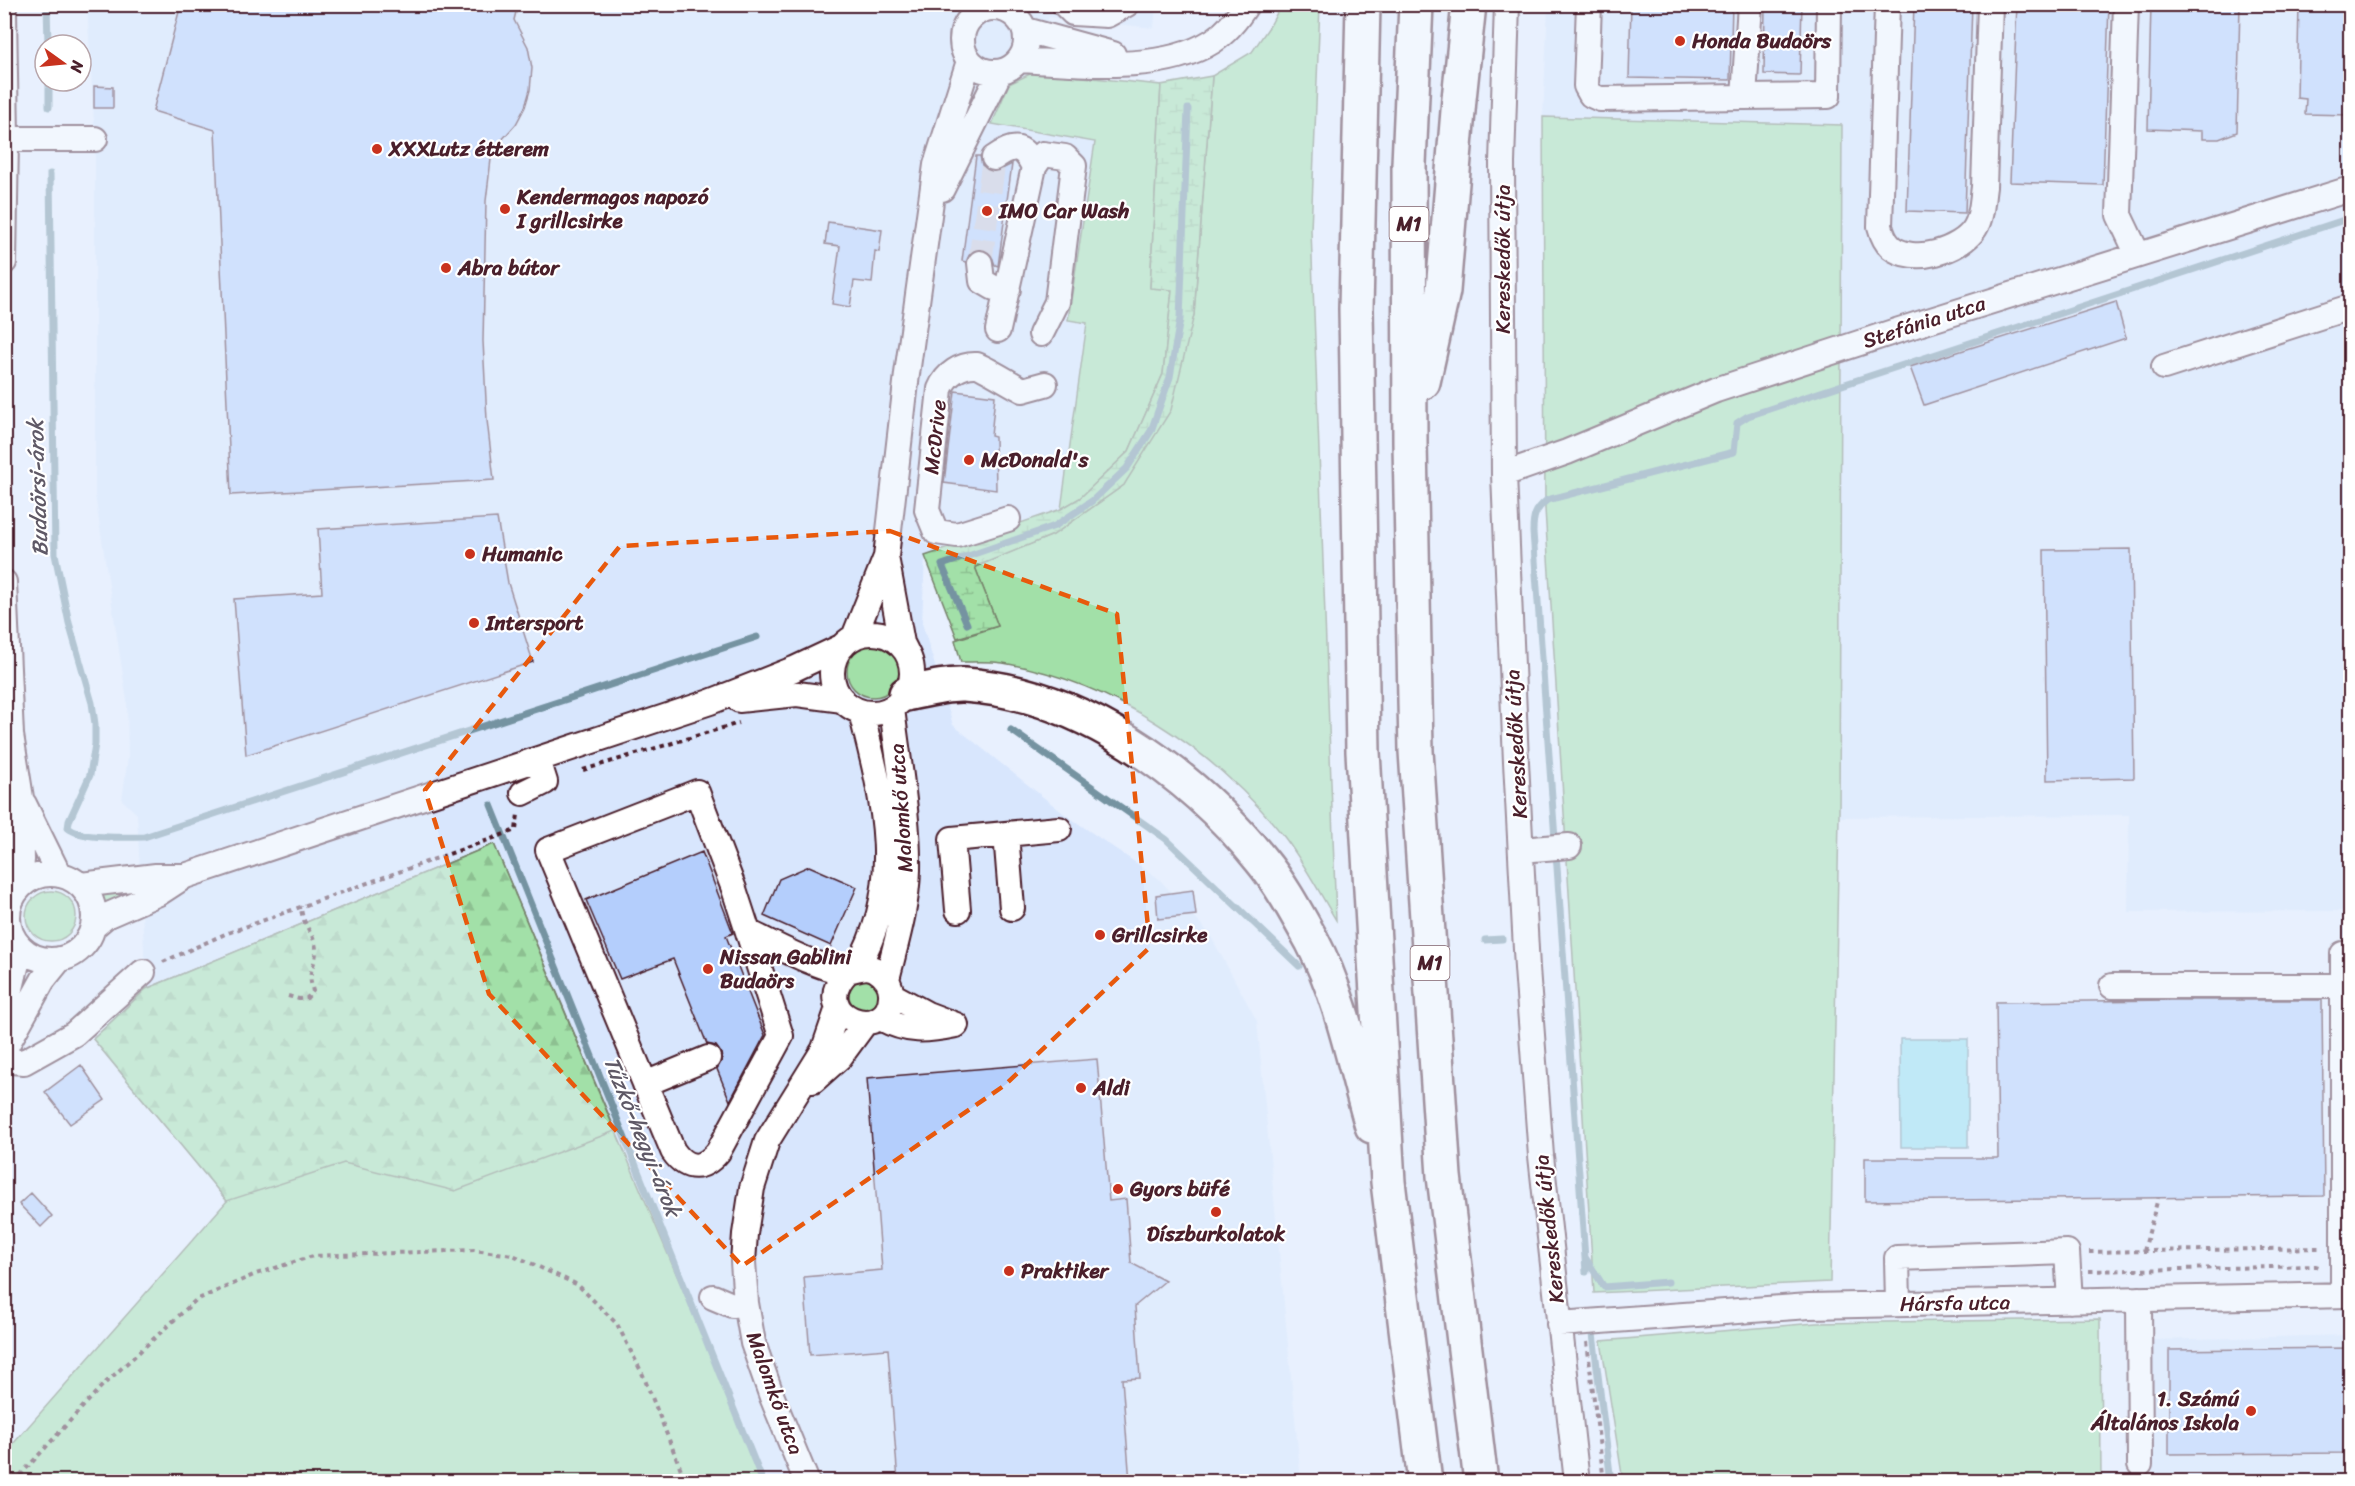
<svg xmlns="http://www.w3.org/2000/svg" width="2355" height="1486" font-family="Sriracha,sans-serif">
<defs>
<pattern id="forest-firs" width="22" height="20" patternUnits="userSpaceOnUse" patternTransform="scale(1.5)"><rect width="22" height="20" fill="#a2e0a8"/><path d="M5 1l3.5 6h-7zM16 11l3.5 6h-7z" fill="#8dc091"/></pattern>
<pattern id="wetland-marsh" width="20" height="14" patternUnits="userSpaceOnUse" patternTransform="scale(1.5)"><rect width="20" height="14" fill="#a2e0a8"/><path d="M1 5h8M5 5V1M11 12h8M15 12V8" fill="none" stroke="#8dc091"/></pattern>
</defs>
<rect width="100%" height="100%" fill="#e8f0fe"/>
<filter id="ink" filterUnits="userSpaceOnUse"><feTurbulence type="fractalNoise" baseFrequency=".0167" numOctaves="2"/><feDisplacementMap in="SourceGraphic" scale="12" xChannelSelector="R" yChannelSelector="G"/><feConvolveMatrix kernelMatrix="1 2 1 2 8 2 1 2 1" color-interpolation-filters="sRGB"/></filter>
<g filter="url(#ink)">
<!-- built -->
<path fill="#d8e6fd" d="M87,5H1156L1154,28L1049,17L1034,72L1009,84L992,124L1095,141L1068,320L1087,323L1061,509L925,556L922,623L953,725L1063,813L1158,878L1209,933L1257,1021L1301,1481H764L494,845L146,989L137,814L122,800L128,757L127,701L95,495V139Z
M1548,5H2350V911L2128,912L2129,815L1839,817L1842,125L1543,117Z
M2350,1335V1481H2153L2151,1340Z"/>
<!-- grass -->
<path fill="#a2e0a8" stroke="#76806a" stroke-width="1.5" d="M1281,5H1320L1311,230L1336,920C1319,892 1302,859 1282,834C1213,749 1112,682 1003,663C990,661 975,662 961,662L955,640L998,626L975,567L1053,535L1124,485L1194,315L1212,76L1252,52L1271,24Z
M1034,72L1161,85L1150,287L1172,290L1163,374L1129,451L1080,498L1061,509L1087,323L1068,320L1095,142L992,124L1009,84Z
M1543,117L1842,125L1839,817L1830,1282L1594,1293L1545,509Z
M847 671a26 26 0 1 1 52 0a26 26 0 1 1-52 0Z
M494,844L764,1481L5,1482V1453L227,1201L93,1039L146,989Z
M139,886L140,892L103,907L99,891Z
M26 916a25 25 0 1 1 50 0a25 25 0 1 1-50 0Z
M849 995a15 15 0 1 1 30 0a15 15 0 1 1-30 0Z
M2100,1319L2101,1481H1623L1601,1341L1816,1323Z"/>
<!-- forest -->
<path fill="url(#forest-firs)" stroke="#76806a" stroke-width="1.5" d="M494,844L615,1131L455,1191L344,1163L227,1201L93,1039L146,989Z"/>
<!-- wetland -->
<path fill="url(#wetland-marsh)" stroke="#76806a" stroke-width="1.5" d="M1212,76L1194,315L1171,410L1124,485L1053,535L975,567L998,626L957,638L925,556L1061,509L1080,498L1129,451L1163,374L1172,290L1150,288L1161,85Z"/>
<!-- water -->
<path fill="#91e0ef" stroke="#7593a1" stroke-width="1.5" d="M1900,1039H1968V1147H1901Z"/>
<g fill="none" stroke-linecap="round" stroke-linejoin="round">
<!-- stream -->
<path stroke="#7593a1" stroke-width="7" d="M47,4L48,45
M49,81V107
M50,174L55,554L69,623L92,703L95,724V744L90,775L69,821L68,828C83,840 125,837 144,837L757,637
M967,624L942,565L1055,526L1092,501L1127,468L1151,431L1170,377L1180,319L1188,109
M1011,730L1166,839L1299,966
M491,805L763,1482
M1485,940L1502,939
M1585,1257L1604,1287L1668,1282
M1586,1272L1533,532C1533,516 1535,510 1547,500L1734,452L1737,423L1748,416L2350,218
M1593,1334L1611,1482"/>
</g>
<!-- building -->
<path fill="#b4cefc" stroke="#4a1f2b" stroke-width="1.5" d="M181,4H518L514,20L528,47L532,68L530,90L525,107L516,124L492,151L486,201L483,341L487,420L494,480L231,495L215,130L153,111Z
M1631,4H1732L1730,80L1629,78Z
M1765,4H1802L1800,75L1764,74Z
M1914,4H1972L1965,213L1907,211Z
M2017,4H2109L2103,185L2010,182Z
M2151,4H2240L2237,132L2219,139H2202V131L2148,129Z
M2299,4H2350V115L2305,114L2306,99L2297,98Z
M94,86L113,87V108H94Z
M976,156H980L982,165L988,171L996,172L1012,164L998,266L995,265L991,254L979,249L971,252L966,262L962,261Z
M828,222L882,230L879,252L875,251L872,283L854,281L850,307L832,304L840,246L825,244Z
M2116,302L2126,338L1924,405L1910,367Z
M955,391L995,396L991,436L995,437L996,490L944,483Z
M497,518L508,583L533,662L246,755L234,599L322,593L318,529Z
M2131,549L2134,778L2047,780L2044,550Z
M702,852L733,933L726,936L765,1035L730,1101L717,1069L722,1060L721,1053L716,1046L707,1044L673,959L620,979L586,900Z
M809,866L857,887L831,946L764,916L779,879Z
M1193,890L1196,915L1158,919L1156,895Z
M2170,1000H2322L2324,1196L1865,1201V1158H1998L1996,1002Z
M1097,1059L1109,1201L1126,1199L1131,1263L1165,1281L1135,1306L1140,1378L1122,1379L1130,1482H898L888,1349L810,1355L804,1277L882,1270L867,1078Z
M81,1065L105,1100L70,1124L45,1092Z
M31,1193L52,1216L41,1227L19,1204Z
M2350,1348V1453L2169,1454V1350Z"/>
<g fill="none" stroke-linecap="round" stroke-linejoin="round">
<!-- minor-tunnel -->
<path stroke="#c8c6d4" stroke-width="24" stroke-dasharray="24 12" stroke-linecap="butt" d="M980,263L994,158"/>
<!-- minor casing -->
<g stroke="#4a1f2b" stroke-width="28">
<path id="minor" d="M1064,4L1073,13L1107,15L1127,4
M1507,4L1502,163L1504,474L1516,762L1527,968L1541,1156L1577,1482
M1589,4L1586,86L1591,95L1600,99L1744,97L1750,4
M1887,4L1880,226C1882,234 1885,242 1891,247C1913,265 1961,251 1975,228C1982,217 1982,200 1984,187L1990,4
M2126,4L2119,215L2138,255
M962 40a32 32 0 1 1 64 0a32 32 0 1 1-64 0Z
M4,11L6,139L4,262
M1026,30L1113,54
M1019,60C1078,63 1161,74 1213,41C1227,32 1238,18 1247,4
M1744,97L1828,96L1829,4
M6,139H95
M994,158C1013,144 1023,144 1034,167
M942,189L1000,72
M980,263L982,281L994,288L1008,289
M998,330L1034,167L1043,154L1065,157L1074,166L1057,302L1041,334
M2164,367L2350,307
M1504,474L1567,452L1716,390L1893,332L2350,189
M1008,519L957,535L936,532L927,510L940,389C946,374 961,364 977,365C982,366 1015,386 1023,390L1045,384
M886,557L902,643L906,651
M4,582L11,735L21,798L22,860L19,888
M832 673a40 40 0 1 1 80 0a40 40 0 1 1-80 0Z
M854,637L886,557L907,374L936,165L969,61
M739,700L797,694L843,700
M523,793L545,782L538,760
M24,804L59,875
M1006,834L1012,908
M1521,850L1569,846
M8 917a43 43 0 1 1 86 0a43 43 0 1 1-86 0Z
M81,885L156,876H185
M958,910L952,839L1059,829
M93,927L106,916L159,893L185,876L710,702L794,669L843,646
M748,932L781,1036L718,1152C703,1170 687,1171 673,1151L548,850L697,792L734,889L748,932C770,942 824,972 845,971C856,971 865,963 876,970C885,975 892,985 891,996C889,1045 805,1017 847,972
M857,967C906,883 883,799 861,712
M887,979C896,943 907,907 908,870C909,816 898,761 892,708
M2112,986H2343
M892,995L927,1014L956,1025
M4,1018L17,963L16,943
M880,1018C908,1033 926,1031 956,1025
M4,1050L43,980L60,959
M4,1058L11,1061L24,1062L74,1034L143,972
M813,1081L840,1057L865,1023
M645,1084L708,1058
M2343,1295V954H2350
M713,1297L732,1305L746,1303
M2139,1299L2140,1464
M1898,1304L1897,1258L2067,1252L2070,1301
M1559,1324L1809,1306L2350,1295
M807,1482L772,1397L753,1343L746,1303L743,1262L745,1234L752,1188L767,1141L824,1049L838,1008"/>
</g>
<!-- highway casing -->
<g stroke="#4a1f2b" stroke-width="38">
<path id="highway" d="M1363,4L1356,309L1363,752L1388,1182L1425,1482
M1416,4L1409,164L1410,443L1416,751L1444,1176L1481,1482
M1423,382L1443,291L1459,99L1469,4
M906,694C925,690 946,684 964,685C1079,692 1191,773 1261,860C1281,884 1297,914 1312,941C1342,998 1354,1064 1372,1126"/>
</g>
<!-- path -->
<path stroke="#4a1f2b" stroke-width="4" stroke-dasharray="4.5 4.5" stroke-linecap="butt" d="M583,770L739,723
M163,962L225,934L516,830L518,814
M288,996L299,999L307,998L313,991C306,968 316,968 316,950C316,936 301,924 301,906
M2144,1251L2158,1198
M2089,1252L2321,1248
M2089,1271L2316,1266L2321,1268
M1587,1342L1604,1482
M14,1482L101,1387L196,1300L256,1274L313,1256L474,1250L513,1255L578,1285L617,1324L643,1375L686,1482"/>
<!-- minor -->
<use href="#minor" stroke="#fff" stroke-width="24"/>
<!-- highway -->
<use href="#highway" stroke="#fff" stroke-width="33"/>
</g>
</g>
<!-- marked area -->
<path d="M0 0H2355V1486H0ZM890,531L1117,614L1150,947L1005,1085L742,1266L489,994L425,790L620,546Z" fill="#e8f0fe" fill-opacity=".55" fill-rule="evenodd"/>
<path fill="none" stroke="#e8590c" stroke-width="4.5" stroke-dasharray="12 8" stroke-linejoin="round" d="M890,531L1117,614L1150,947L1005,1085L742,1266L489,994L425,790L620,546Z"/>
<!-- markers -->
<g fill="#c8321e" stroke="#fff" stroke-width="2">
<circle cx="1680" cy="41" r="6"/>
<circle cx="377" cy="149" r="6"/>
<circle cx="505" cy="209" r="6"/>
<circle cx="987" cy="211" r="6"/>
<circle cx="446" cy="268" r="6"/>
<circle cx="969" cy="460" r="6"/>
<circle cx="470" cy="554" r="6"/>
<circle cx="474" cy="623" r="6"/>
<circle cx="1100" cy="935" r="6"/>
<circle cx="708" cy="969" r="6"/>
<circle cx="1081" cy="1088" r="6"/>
<circle cx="1118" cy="1189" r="6"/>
<circle cx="1216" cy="1212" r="6"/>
<circle cx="1009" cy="1271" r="6"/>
<circle cx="2251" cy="1411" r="6"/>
</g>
<g text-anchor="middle" stroke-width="4.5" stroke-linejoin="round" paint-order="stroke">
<!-- shield labels -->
<g fill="#fff" stroke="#80626b" stroke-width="1.5">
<rect x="1389.5" y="207" width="39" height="34" rx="4.5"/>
<rect x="1410.5" y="946" width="39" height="34" rx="4.5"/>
</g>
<g font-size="20" font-weight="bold" fill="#4a1f2b">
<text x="1409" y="231">M1</text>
<text x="1430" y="970">M1</text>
</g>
<!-- poi labels -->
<g font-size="21" font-weight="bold" fill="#4a1f2b" stroke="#fff" text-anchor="start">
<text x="1692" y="48">Honda Budaörs</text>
<text x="389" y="156">XXXLutz étterem</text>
<text x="517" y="204">Kendermagos napozó<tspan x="517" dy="24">I grillcsirke</tspan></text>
<text x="999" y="218">IMO Car Wash</text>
<text x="458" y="275">Abra bútor</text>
<text x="981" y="467">McDonald's</text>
<text x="482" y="561">Humanic</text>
<text x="486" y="630">Intersport</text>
<text x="1112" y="942">Grillcsirke</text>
<text x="720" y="964">Nissan Gablini<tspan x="720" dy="24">Budaörs</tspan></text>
<text x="1093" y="1095">Aldi</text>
<text x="1130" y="1196">Gyors büfé</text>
<text x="1216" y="1241" text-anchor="middle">Díszburkolatok</text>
<text x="1021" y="1278">Praktiker</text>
<text x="2239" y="1406" text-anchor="end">1. Számú<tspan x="2239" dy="24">Általános Iskola</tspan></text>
</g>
<!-- street labels -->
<g font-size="21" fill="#4a1f2b" stroke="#fff">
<text transform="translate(1503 259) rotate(-90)" y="7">Kereskedők útja</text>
<text transform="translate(1924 322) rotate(-18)" y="7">Stefánia utca</text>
<text transform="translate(935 437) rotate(-84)" y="7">McDrive</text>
<text transform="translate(1516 744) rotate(-93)" y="7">Kereskedők útja</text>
<text transform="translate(901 808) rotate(-94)" y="7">Malomkő utca</text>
<text transform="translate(1549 1229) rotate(-96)" y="7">Kereskedők útja</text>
<text transform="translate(1955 1303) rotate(-1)" y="7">Hársfa utca</text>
<text transform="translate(775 1393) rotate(70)" y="7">Malomkő utca</text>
</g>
<!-- water labels -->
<g font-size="22" font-style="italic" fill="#5f5966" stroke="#fff">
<text transform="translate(37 488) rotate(-92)" y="8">Budaörsi-árok</text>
<text transform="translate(643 1136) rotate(68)" y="8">Tűzkő-hegyi-árok</text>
</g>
</g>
<!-- margin -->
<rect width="2355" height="1486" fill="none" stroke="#fff" stroke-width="24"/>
<rect x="12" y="12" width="2331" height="1462" fill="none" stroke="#4a1f2b" stroke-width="2" filter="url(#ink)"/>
<!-- north arrow -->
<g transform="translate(63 63) rotate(105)"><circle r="28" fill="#ffffff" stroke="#b7a5aa" stroke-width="1.5"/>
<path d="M0-4.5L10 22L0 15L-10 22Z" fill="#c8321e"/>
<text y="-9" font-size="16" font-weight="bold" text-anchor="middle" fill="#4a1f2b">N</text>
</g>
</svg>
